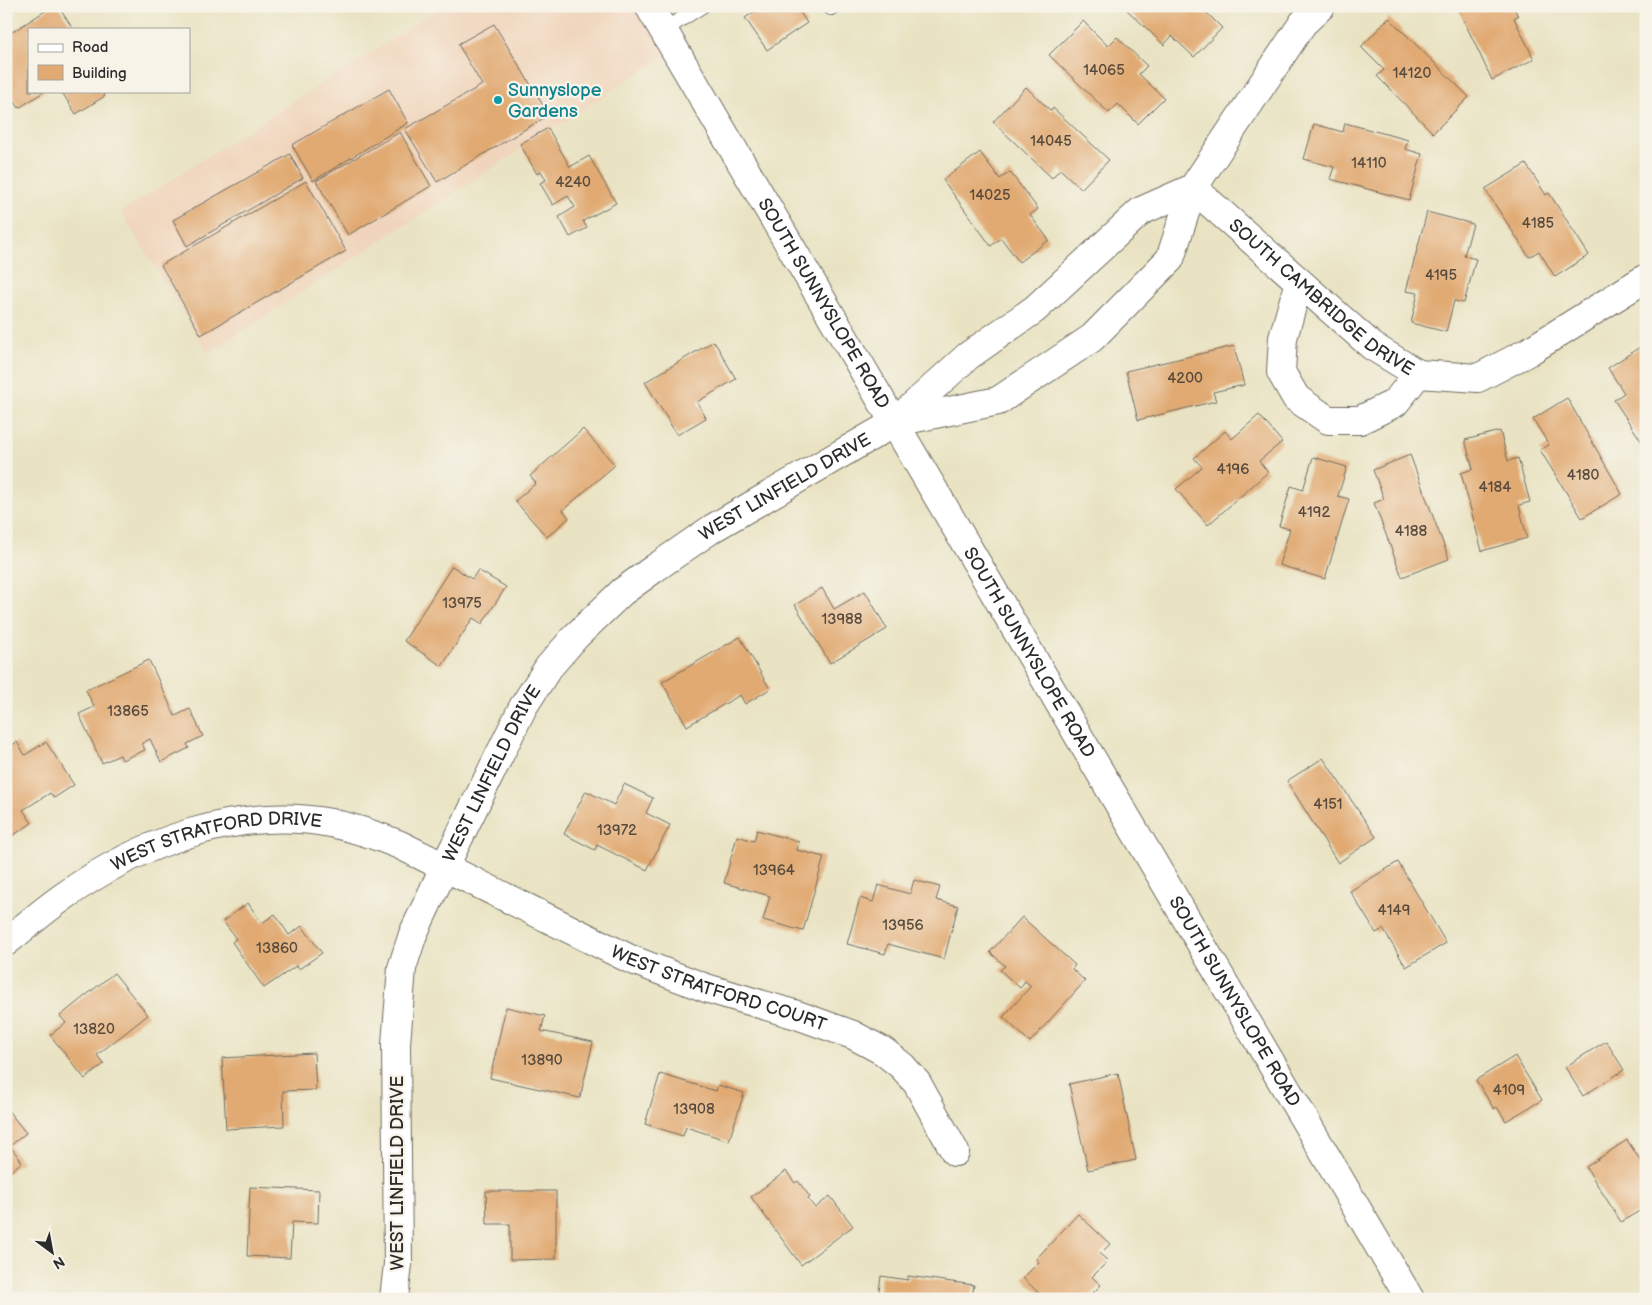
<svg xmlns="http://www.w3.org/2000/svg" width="1652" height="1305" font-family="'Balsamiq Sans',sans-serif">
<rect width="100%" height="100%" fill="#f7f3e8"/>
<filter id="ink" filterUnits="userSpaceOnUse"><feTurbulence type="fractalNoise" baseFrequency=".02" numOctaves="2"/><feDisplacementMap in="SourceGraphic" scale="10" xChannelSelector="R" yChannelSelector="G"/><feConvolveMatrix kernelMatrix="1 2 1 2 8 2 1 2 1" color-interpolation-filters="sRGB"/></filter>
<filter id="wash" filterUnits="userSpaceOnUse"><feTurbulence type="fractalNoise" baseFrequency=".0096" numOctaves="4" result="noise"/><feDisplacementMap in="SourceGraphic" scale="20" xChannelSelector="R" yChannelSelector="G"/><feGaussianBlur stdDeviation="1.12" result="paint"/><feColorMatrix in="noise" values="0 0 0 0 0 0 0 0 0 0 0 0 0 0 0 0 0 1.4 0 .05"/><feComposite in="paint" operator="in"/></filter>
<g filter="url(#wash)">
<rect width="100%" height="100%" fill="#e9e3c3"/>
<!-- built -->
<path fill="#f0d5bc" d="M444,6H648L674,50L208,353L121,212Z"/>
<g id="blocks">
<!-- building -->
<path fill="#e1aa73" d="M53,6H58L73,29H29V91H45L19,108L6,88V36Z
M763,6H796L807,23L767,50L745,18Z
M1123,6H1200L1222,28L1194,57L1172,36L1164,45Z
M1457,6H1513L1518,16L1514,18L1534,59L1492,80Z
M1389,18L1469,97L1433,133L1377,76L1384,70L1361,47Z
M1083,21L1108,46L1117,37L1147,66L1139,74L1164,98L1138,124L1118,104L1109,113L1049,55Z
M494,24L549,115L437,182L405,129L482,85L458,44Z
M1026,87L1051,111L1053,108L1109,160L1081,189L1060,169L1052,178L993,122Z
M389,89L408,123L313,181L292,145Z
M61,91H102L105,96L76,114Z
M1345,123L1408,140L1405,149L1422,154L1409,200L1330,179L1334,167L1304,159L1314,124L1343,132Z
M548,128L570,167L589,156L616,203L583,221L587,228L570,237L559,217L575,207L568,196L553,205L540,183L546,180L541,171L537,174L520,144Z
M400,132L431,186L348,235L316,181Z
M980,152L1000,179L1010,172L1038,209L1030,215L1049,240L1019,262L1001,238L991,246L943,180Z
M290,154L303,178L187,246L173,220Z
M1526,164L1546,195L1549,193L1589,255L1555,277L1539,251L1529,257L1485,189Z
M306,181L346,251L201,335L161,265Z
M1427,212L1473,224L1464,256L1476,259L1464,303L1454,301L1446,332L1411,323L1418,293L1406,291Z
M714,341L736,379L697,402L706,418L677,435L645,382Z
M1234,346L1244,385L1213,392L1216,401L1138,420L1126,371Z
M1640,347L1646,355V448L1614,400L1624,393L1608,368Z
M1567,398L1622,494L1582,518L1540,450L1549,445L1533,419Z
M1259,415L1282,442L1259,461L1268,472L1208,525L1176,489L1202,467L1194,458L1225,431L1232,439Z
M583,429L615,465L563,510L569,518L547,537L515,501L536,483L530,476Z
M1500,431L1508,461L1518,458L1530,502L1519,505L1527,538L1482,551L1461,473L1473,469L1465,440Z
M1410,455L1449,559L1402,577L1374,503L1384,499L1373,470Z
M1313,457L1347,467L1338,496L1349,499L1325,579L1279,565L1290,529L1279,526L1291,486L1303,490Z
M452,566L472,579L478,570L506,587L482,624L473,618L442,666L404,641Z
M822,588L834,609L865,591L887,629L830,663L795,605Z
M740,637L770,689L745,704L740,695L687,726L662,682Z
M149,660L175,716L190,709L203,736L187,744L189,748L161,762L150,739L142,743L145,750L122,760L120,755L102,763L79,714L94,707L86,690Z
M17,742L25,755L46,742L74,785L54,798L50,793L23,810L32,823L6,840V749Z
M1323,758L1376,837L1338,863L1287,781Z
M624,784L653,798L646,813L670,825L647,870L597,845L595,850L564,834L586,791L614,805Z
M757,830L799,842L797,850L824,857L803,931L763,920L770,896L724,883L737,836L754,841Z
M1398,862L1446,943L1406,967L1383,929L1376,933L1350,891Z
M914,880L940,887L936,900L958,906L944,959L888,944L885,954L847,944L860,898L873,902L878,885L910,894Z
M248,903L262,923L275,914L289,935L302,926L322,953L299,969L296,966L264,988L232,942L236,939L223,921Z
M1022,917L1075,965L1072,969L1085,981L1030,1042L1003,1017L1031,986L1025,981L1020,988L1000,970L1005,966L990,952Z
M114,973L148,1015L97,1055L104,1064L85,1079L50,1035L66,1023L60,1016Z
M506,1007L545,1016L541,1031L593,1042L580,1098L490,1078Z
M1606,1041L1624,1070L1583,1096L1565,1067Z
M314,1053L316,1090L283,1091L284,1126L226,1129L222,1058Z
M1515,1056L1542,1100L1506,1121L1497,1107L1494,1109L1476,1080Z
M1118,1073L1136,1160L1088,1170L1069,1084Z
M660,1074L716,1091L718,1085L744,1093L729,1141L686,1127L683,1136L645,1124Z
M6,1108L26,1133L10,1146L22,1162L6,1175Z
M1627,1140L1646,1169V1207L1621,1222L1586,1167Z
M786,1171L795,1183L798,1181L810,1197L808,1199L815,1208L830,1196L853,1226L801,1265L751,1197Z
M250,1187L319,1190L318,1223L292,1222L290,1258L247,1256Z
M486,1191H556V1259L510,1260V1224H487Z
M1078,1214L1110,1244L1100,1254L1108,1261L1092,1277L1101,1285L1087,1299H1045L1023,1278L1039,1262L1036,1259Z
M881,1276L908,1280V1276L974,1285L972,1299H878Z"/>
</g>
</g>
<g filter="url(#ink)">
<use href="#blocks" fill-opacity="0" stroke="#6e6b60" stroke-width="1"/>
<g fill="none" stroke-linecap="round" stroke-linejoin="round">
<!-- lane casing -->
<g stroke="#6e6b60" stroke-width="16">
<path id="lane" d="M830,6L831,8
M664,30L702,6"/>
</g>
<!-- street casing -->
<g stroke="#6e6b60" stroke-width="30">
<g id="street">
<path id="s1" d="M1193,188L1372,346L1418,374L1478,378L1528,352L1646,278"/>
<path d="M1299,282L1283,338L1281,372L1296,398L1328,420H1360L1395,403L1418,374"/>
<path d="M896,422L998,401L1092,338L1170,259L1193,188L1303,23L1321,6"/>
<path id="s2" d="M6,942C25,927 43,911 63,897C138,843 238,805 331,823C355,828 378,836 400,845L630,959L706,988L797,1015L853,1035L883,1051L902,1066L917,1083L955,1152"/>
<path id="s3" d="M394,1299L398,1264L396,1044L402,968L413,934L445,866L523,707L548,668L575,637L622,592L655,568L713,528L894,423L968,356L1035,309L1141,211L1193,188"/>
</g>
</g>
<!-- secondary casing -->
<g stroke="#6e6b60" stroke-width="30">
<g id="secondary">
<path id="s4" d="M649,6L1410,1299"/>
</g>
</g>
<!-- lane -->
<use href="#lane" stroke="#fff" stroke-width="14"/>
<!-- street -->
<use href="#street" stroke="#fff" stroke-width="28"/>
<!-- secondary -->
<use href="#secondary" stroke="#fff" stroke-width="28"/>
</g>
</g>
<!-- markers -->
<circle fill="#0f9aa8" stroke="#f7f3e8" stroke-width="2" cx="498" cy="100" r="5"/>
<g text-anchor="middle" stroke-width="4.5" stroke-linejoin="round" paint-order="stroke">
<!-- number labels -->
<g font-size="15" fill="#584b3d">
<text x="1104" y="75">14065</text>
<text x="1412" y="78">14120</text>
<text x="1051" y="146">14045</text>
<text x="1369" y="168">14110</text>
<text x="573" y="187">4240</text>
<text x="990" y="200">14025</text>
<text x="1538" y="228">4185</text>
<text x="1441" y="280">4195</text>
<text x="1185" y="383">4200</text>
<text x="1233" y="474">4196</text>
<text x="1583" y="480">4180</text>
<text x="1495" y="492">4184</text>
<text x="1314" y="517">4192</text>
<text x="1411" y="536">4188</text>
<text x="462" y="608">13975</text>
<text x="842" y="624">13988</text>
<text x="128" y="716">13865</text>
<text x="1328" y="809">4151</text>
<text x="617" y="835">13972</text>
<text x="774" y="875">13964</text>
<text x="1394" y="915">4149</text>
<text x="903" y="930">13956</text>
<text x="277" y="953">13860</text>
<text x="94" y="1034">13820</text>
<text x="542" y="1065">13890</text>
<text x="1509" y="1095">4109</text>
<text x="694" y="1114">13908</text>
</g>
<!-- culture labels -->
<g font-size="18" fill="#0d838f" stroke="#f7f3e8" text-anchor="start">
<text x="508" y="96">Sunnyslope<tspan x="508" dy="21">Gardens</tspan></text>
</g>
<!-- street labels -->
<g font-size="18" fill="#2b2b2b" stroke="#f7f3e8">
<text dy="6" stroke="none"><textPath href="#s1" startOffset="169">SOUTH CAMBRIDGE DRIVE</textPath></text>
<text dy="6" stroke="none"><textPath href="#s4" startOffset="345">SOUTH SUNNYSLOPE ROAD</textPath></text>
<text dy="6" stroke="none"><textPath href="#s3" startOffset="966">WEST LINFIELD DRIVE</textPath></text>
<text dy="6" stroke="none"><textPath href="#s4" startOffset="750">SOUTH SUNNYSLOPE ROAD</textPath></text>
<text dy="6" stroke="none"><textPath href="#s3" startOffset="546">WEST LINFIELD DRIVE</textPath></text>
<text dy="6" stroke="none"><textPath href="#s2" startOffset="240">WEST STRATFORD DRIVE</textPath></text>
<text dy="6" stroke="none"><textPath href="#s2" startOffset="781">WEST STRATFORD COURT</textPath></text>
<text dy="6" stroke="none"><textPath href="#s4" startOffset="1155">SOUTH SUNNYSLOPE ROAD</textPath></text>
<text transform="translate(397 1173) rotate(-90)" y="6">WEST LINFIELD DRIVE</text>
</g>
</g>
<!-- margin -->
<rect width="1652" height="1305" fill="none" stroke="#f7f3e8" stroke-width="25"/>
<!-- legend -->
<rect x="28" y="28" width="162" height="65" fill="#f7f3e8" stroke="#a5a39c"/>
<rect x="38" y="44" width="25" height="8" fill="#ffffff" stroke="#a5a39c"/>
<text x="72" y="52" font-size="15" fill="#2b2b2b">Road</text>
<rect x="38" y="65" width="25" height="15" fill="#e1aa73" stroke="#a5a39c"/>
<text x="72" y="78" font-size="15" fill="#2b2b2b">Building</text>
<!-- north arrow -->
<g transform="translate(52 1252) rotate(148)" stroke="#f7f3e8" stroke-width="4" paint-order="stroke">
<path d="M0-4L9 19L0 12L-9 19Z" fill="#2b2b2b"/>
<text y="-8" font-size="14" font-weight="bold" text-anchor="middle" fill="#2b2b2b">N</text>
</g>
</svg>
